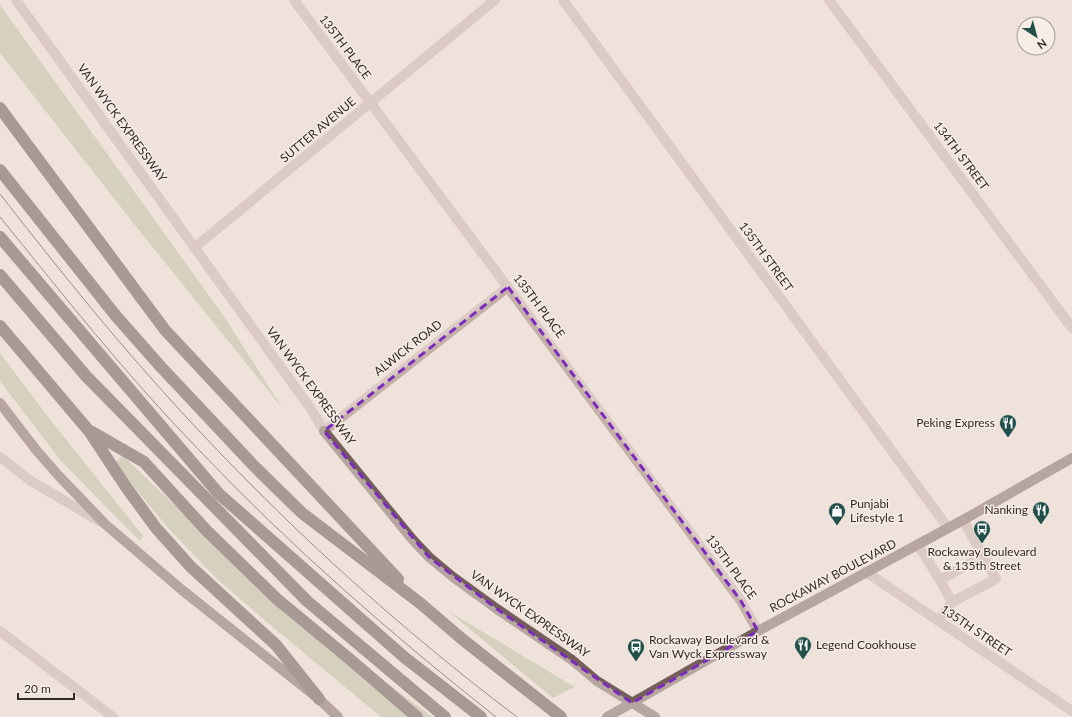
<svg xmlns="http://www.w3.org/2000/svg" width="1072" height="717" font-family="Lato,sans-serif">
<rect width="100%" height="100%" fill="#efe2da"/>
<!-- green -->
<path fill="#b7bc9c" d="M0,5L223,315L283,409L138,229L0,53Z
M0,353L52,422L143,536L140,541L61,461L0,381Z
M123,456L267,593L432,717H381L268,623L216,578L169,529L114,463Z
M448,611L575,687L553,698Z"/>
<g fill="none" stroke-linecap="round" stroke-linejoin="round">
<!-- minor -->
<path stroke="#c5b0a8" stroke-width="10" d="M16,0L311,409L324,431L508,287
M294,0L741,601L758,631
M563,0L948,528
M829,0L1072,328
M194,248C295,166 394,82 495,0
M0,457L31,481L99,521
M963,520L983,556
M918,545L940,580
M983,556L996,579L952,602L940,580Z
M866,572L1072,711
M938,621L952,602
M0,631L113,717"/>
<!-- major -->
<path stroke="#745e5a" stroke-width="10" d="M0,403L37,451L59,476L105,524L182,590L319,699L338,717
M324,431L412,539L429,557L453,577L497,609L572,660L597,681L655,717
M607,717L758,631L963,520L1072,458"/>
<!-- highway -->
<path stroke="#53423f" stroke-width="12" d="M0,108L165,330L398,579
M0,170L116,316L161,367L254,466L302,513L420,603L462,639L561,717
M0,237L219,494L404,657L481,717
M0,275L86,376L307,601L445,717
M0,326L89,431L126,487L156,528L191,567L276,645L319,699
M92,432L144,462L206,530L277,599L352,661L417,717"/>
<!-- tram -->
<path stroke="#332927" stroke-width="1" d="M0,194C60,271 121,347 188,419C288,527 399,628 517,717
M0,217C64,296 127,376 198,449C290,546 391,634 496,717"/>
</g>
<!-- marked area -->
<path d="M0 0H1072V717H0ZM508,287L741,601L758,631L632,703L497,609L429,557L324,431Z" fill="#efe2da" fill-opacity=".55" fill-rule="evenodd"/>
<path fill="none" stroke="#7b2cbf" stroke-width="3" stroke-dasharray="8 5" stroke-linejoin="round" d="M508,287L741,601L758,631L632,703L497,609L429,557L324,431Z"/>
<!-- icons -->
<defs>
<g id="restaurant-pin" transform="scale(0.9)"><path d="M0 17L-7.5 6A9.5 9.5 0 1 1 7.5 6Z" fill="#21504b" stroke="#f7ece6"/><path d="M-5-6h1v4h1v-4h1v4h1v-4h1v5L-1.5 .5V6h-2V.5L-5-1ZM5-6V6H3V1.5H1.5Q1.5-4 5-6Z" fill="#fff"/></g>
<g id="shop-pin" transform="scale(0.9)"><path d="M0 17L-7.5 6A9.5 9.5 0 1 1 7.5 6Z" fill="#21504b" stroke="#f7ece6"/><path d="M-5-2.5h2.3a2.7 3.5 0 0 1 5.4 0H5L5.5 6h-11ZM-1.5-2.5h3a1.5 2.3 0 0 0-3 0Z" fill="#fff"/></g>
<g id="bus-pin" transform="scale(0.9)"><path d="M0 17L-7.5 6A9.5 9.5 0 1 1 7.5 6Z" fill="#21504b" stroke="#f7ece6"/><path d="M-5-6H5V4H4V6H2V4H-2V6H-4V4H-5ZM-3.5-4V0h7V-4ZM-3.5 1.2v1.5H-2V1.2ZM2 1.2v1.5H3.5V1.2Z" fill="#fff"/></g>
</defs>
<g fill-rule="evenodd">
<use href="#restaurant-pin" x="1008" y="423"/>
<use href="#restaurant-pin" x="1041" y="510"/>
<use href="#shop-pin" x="837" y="511"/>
<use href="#bus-pin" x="982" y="529"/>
<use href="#restaurant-pin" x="803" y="645"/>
<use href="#bus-pin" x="636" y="647"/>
</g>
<g text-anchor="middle" stroke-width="3" stroke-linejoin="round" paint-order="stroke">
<!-- street labels -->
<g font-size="12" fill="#332927" stroke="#f7ece6">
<text transform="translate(345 47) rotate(53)" y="4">135TH PLACE</text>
<text transform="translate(122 123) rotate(54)" y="4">VAN WYCK EXPRESSWAY</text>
<text transform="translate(318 130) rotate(-40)" y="4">SUTTER AVENUE</text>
<text transform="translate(961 156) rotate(53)" y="4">134TH STREET</text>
<text transform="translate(766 257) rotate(54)" y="4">135TH STREET</text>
<text transform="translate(539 306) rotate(53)" y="4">135TH PLACE</text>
<text transform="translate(408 348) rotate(-38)" y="4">ALWICK ROAD</text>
<text transform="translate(311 386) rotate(54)" y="4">VAN WYCK EXPRESSWAY</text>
<text transform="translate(731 567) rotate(54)" y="4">135TH PLACE</text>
<text transform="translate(833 576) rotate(-28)" y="4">ROCKAWAY BOULEVARD</text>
<text transform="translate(530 614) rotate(35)" y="4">VAN WYCK EXPRESSWAY</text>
<text transform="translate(976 631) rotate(34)" y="4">135TH STREET</text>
</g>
<!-- poi labels -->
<g font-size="12" fill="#332927" stroke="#f7ece6" text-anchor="start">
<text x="995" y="427" text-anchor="end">Peking Express</text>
<text x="850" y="508">Punjabi<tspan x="850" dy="14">Lifestyle 1</tspan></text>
<text x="1028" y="514" text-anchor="end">Nanking</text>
<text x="982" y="556" text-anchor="middle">Rockaway Boulevard<tspan x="982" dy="14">&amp; 135th Street</tspan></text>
<text x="649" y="644">Rockaway Boulevard &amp;<tspan x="649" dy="14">Van Wyck Expressway</tspan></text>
<text x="816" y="649">Legend Cookhouse</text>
</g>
</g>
<!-- north arrow -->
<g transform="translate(1036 36) rotate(144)"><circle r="19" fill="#f7ece6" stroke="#a99e9a"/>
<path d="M0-3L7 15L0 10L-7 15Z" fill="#21504b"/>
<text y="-6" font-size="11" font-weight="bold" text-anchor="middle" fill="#332927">N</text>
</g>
<!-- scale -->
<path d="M18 693v6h56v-6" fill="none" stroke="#332927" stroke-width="2"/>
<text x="24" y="693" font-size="12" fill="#332927" stroke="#f7ece6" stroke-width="3" paint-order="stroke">20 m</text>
</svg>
